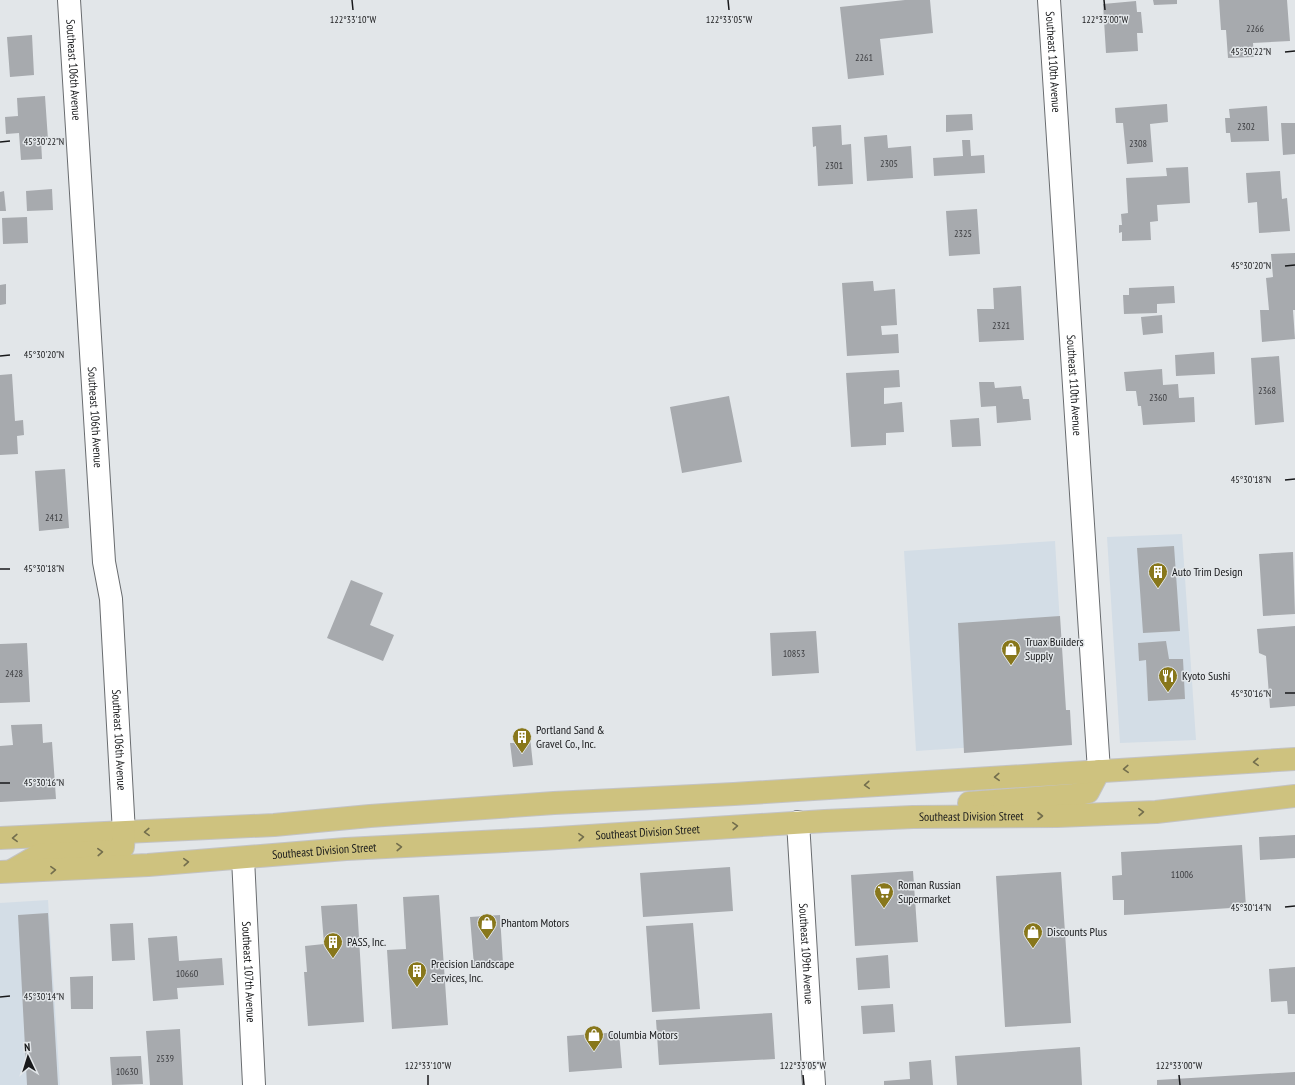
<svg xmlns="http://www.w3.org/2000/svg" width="1295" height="1085" font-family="'PT Sans Narrow',sans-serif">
<rect width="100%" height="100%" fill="#e2e6e9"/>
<!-- built -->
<path fill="#d3dde6" d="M1182,534L1196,740L1120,743L1107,537Z
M1055,541L1067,741L916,751L904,551Z
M48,900L60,1085H0V903Z"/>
<!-- building -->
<path fill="#a7aaae" d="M905,0H930L933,33L880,39L884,75L848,79L840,7Z
M1153,0H1177V4L1154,5Z
M1219,0H1287L1290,41L1253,43L1254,57L1228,58L1226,30H1221Z
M1136,1L1137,12H1141L1143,33H1137L1138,51L1106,53L1103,4Z
M32,35L34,75L10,77L7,37Z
M45,96L48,140H41L42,159L21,160L19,133L6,134L5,117L18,116L17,98Z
M1167,104L1168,122L1150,124L1153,162L1127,164L1123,123H1116L1115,108Z
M1267,106L1269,141L1231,142L1230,133H1226L1225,118H1230L1229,109Z
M972,114L973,130L946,132V115Z
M1281,123H1295V154L1283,155Z
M841,125L842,145L851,144L853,184L818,186L816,146L813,147L812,127Z
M887,135L888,148L911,146L913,178L867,181L864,137Z
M962,140H970L971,156L984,155L985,173L934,176L933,158L963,156Z
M1188,167L1190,203L1157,205L1158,221L1150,222L1151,240L1122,241V232L1119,233V225H1122L1121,214L1128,213L1126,178L1167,176L1166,168Z
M1280,171L1282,199L1287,198L1290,231L1259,233L1257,202L1248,203L1246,173Z
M52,189L53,210L27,211L26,191Z
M4,191L6,211H0V192Z
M977,209L980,254L949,256L946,211Z
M27,217L28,243L3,244L2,218Z
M1295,253V310H1293L1295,339L1262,342L1260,310H1269L1266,278L1273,277L1271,254Z
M873,281L874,291L895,289L897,325L881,326L882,335L898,334L899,353L847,356L842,283Z
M6,284V304L0,305V285Z
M1021,286L1024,340L979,342L977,309H994L993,288Z
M1174,286L1175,303L1157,304V313L1124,314L1123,295H1129V288Z
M1162,315L1163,333L1143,335L1141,317Z
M1214,352L1215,374L1176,376L1175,355Z
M1279,356L1284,422L1255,425L1251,358Z
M1162,369L1163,385L1178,384L1179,398L1194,397L1195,422L1143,425L1141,406H1138L1136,391H1126L1124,372Z
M899,370L900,387L884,388V404L902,402L904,432L886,433V445L851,447L846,373Z
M12,374L15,421L23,420L24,435L17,436L18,454L0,455V375Z
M979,382H994L995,388L1021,386L1023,399H1029L1031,420L997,423L996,406L981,407Z
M729,396L742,462L682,473L670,407Z
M979,418L981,446L952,447L950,420Z
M65,469L69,528L39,531L35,471Z
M1174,546L1180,631L1143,633L1137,548Z
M1293,552L1295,614L1263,616L1259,554Z
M351,580L383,593L370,625L394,635L383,661L327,638Z
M1060,616L1066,710H1070L1072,745L964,753L958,623Z
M1295,626V706L1270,708L1266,656L1259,653L1257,629Z
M816,631L819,673L772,676L770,633Z
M1166,641L1169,659H1183L1185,699L1148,701L1146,660L1139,661L1138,643Z
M27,643L30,702L0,703V644Z
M42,724L43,743L52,742L56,799L0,802V746L13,745L11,725Z
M530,737L533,765L513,767L510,743H520L519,738Z
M1295,835V858L1260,860L1259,837Z
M1242,845L1246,907L1124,915V900H1113L1112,876L1122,875L1121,852Z
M730,867L733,911L643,917L640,873Z
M913,871L918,942L855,946L851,875Z
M1061,872L1071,1023L1005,1027L996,876Z
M439,895L448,1025L392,1029L387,950L406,949L403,897Z
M357,904L364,1022L308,1026L304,972H307L305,946L324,944L321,906Z
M48,913L58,1085H27L18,915Z
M500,915L503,964L474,966L470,917Z
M133,923L135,960L112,961L110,924Z
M693,923L700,1009L652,1012L646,926Z
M177,936L179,961L222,958L224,985L177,988L178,999L153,1001L148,938Z
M888,955L890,988L858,990L856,958Z
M1295,967V1014H1288L1287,1001L1271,1002L1269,969Z
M93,976V1009H71L70,977Z
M893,1004L895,1032L863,1034L861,1006Z
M772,1013L775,1059L659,1065L656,1020Z
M180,1029L183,1085H150L146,1031Z
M619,1032L622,1068L569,1072L567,1036Z
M1080,1047L1082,1085H957L955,1056Z
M141,1056L143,1084L112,1085L110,1057Z
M931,1060L933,1085H884V1081L910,1079L909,1062Z
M1295,1072V1085H1157V1080Z"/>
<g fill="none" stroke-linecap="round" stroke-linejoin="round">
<!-- minor casing -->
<g stroke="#696c6f" stroke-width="24">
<g id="minor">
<path id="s1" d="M69,0L104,562L111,599L124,833"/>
<path id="s2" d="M1049,0L1099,771"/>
<path id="s3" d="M798,822L814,1085"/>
<path id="s4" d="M243,858L254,1085"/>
</g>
</g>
<!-- primary casing -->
<g stroke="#c3c3c4" stroke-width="24">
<g id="primary">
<path d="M969,803L1074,795L1088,792L1099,771"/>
<path d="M0,838L274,825L370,816L554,803L734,794L1295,759"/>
<path d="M13,870L39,855L114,851L123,847L124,833"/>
<path id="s5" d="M0,872L148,865L346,849L542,839L825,821L913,817L1057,816L1156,812L1295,796"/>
</g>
</g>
<!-- minor -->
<use href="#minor" stroke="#fff" stroke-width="22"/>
<!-- primary -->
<use href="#primary" stroke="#cec27f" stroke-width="22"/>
</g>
<!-- one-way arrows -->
<defs><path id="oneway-chevron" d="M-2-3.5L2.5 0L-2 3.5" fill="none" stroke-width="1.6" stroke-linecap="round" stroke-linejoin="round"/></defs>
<g stroke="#736e4d">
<use href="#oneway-chevron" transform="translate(1256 762) rotate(177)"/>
<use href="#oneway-chevron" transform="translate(1126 769) rotate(177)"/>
<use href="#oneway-chevron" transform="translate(997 777) rotate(177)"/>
<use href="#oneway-chevron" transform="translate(867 785) rotate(176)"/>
<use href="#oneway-chevron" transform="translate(1141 812) rotate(-3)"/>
<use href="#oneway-chevron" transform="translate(1040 816)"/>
<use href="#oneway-chevron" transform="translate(735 826) rotate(-4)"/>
<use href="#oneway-chevron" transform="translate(147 832) rotate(177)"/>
<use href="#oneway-chevron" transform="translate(581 837) rotate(-4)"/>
<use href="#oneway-chevron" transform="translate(15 838) rotate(178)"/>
<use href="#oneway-chevron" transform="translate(399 847) rotate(-3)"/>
<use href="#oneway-chevron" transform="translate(100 852) rotate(-3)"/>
<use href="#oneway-chevron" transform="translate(186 862) rotate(-4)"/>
<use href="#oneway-chevron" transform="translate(53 870) rotate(-3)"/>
</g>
<!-- ticks -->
<path fill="none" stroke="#18191b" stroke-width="1.5" d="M352,0L353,10M728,0L729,10M1104,0L1105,10M1285,52L1295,51M0,142L10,141M1285,266L1295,265M0,356L10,355M1285,480L1295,479M0,569H10M1285,693H1295M0,783H10M1285,907L1295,906M0,997L10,996M428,1075V1085M803,1075L804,1085M1179,1075L1180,1085"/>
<!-- icons -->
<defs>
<g id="building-pin" transform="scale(1)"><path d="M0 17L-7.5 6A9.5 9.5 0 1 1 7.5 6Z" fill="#88771b" stroke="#e2e6e9"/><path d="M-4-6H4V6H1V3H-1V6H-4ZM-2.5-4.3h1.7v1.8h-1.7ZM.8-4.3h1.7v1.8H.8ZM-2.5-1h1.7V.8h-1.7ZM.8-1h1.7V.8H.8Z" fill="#fff"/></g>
<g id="shop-pin" transform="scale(1)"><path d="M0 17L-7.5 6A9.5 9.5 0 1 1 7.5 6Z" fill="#88771b" stroke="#e2e6e9"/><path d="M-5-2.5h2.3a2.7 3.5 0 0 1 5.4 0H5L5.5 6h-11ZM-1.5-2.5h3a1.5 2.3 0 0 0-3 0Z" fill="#fff"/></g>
<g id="restaurant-pin" transform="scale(1)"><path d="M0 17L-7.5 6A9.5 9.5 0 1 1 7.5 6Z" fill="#88771b" stroke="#e2e6e9"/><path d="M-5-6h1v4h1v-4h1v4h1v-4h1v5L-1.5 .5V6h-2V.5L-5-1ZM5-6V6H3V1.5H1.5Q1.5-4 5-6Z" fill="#fff"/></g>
<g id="supermarket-pin" transform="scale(1)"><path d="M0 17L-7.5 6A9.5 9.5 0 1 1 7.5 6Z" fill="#88771b" stroke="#e2e6e9"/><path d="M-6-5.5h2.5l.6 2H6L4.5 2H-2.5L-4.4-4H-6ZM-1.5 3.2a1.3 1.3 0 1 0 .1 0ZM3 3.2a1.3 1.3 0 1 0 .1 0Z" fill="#fff"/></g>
</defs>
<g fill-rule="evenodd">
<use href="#building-pin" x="1158" y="572"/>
<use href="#shop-pin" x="1011" y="649"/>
<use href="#restaurant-pin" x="1168" y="676"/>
<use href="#building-pin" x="522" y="737"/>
<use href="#supermarket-pin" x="884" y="892"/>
<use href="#shop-pin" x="487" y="923"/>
<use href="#shop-pin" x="1033" y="932"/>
<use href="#building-pin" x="333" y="942"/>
<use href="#building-pin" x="417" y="971"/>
<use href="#shop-pin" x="594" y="1035"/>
</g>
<g text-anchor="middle" stroke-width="3" stroke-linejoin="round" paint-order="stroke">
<!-- number labels -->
<g font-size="10" fill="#3c3d40">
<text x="1255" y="32">2266</text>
<text x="864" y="61">2261</text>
<text x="1246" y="130">2302</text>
<text x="1138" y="147">2308</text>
<text x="889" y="167">2305</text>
<text x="834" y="169">2301</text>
<text x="963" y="237">2325</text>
<text x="1001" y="329">2321</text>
<text x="1267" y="394">2368</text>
<text x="1158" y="401">2360</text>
<text x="54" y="521">2412</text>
<text x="794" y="657">10853</text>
<text x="14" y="677">2428</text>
<text x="1182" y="878">11006</text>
<text x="187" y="977">10660</text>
<text x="165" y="1062">2539</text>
<text x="127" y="1075">10630</text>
</g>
<!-- street labels -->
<g font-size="12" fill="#18191b" stroke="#e2e6e9">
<text dy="4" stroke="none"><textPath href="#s2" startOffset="62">Southeast 110th Avenue</textPath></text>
<text dy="4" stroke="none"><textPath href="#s1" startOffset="70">Southeast 106th Avenue</textPath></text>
<text dy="4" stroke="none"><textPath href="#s2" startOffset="386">Southeast 110th Avenue</textPath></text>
<text dy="4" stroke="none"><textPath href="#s1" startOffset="418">Southeast 106th Avenue</textPath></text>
<text dy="4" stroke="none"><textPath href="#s1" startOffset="742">Southeast 106th Avenue</textPath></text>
<text dy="4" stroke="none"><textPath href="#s5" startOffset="973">Southeast Division Street</textPath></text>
<text dy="4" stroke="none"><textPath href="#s5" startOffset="649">Southeast Division Street</textPath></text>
<text dy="4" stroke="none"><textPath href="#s5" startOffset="325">Southeast Division Street</textPath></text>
<text dy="4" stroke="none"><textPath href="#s3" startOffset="132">Southeast 109th Avenue</textPath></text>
<text dy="4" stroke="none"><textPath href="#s4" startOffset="114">Southeast 107th Avenue</textPath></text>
</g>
<!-- poi labels -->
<g font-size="12" fill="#18191b" stroke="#e2e6e9" text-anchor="start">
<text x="1172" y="576">Auto Trim Design</text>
<text x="1025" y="646">Truax Builders<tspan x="1025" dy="14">Supply</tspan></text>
<text x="1182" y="680">Kyoto Sushi</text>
<text x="536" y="734">Portland Sand &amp;<tspan x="536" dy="14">Gravel Co., Inc.</tspan></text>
<text x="898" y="889">Roman Russian<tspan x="898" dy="14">Supermarket</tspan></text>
<text x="501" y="927">Phantom Motors</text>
<text x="1047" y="936">Discounts Plus</text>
<text x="347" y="946">PASS, Inc.</text>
<text x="431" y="968">Precision Landscape<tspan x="431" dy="14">Services, Inc.</tspan></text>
<text x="608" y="1039">Columbia Motors</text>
</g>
</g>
<g font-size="10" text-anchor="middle" fill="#18191b" stroke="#e2e6e9" stroke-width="3" stroke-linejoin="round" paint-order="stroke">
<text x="353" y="23">122°33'10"W</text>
<text x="729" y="23">122°33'05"W</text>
<text x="1105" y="23">122°33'00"W</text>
<text x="1251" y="55">45°30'22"N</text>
<text x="44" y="145">45°30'22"N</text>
<text x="1251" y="269">45°30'20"N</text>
<text x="44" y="358">45°30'20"N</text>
<text x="1251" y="483">45°30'18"N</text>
<text x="44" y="572">45°30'18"N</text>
<text x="1251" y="697">45°30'16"N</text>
<text x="44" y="786">45°30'16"N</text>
<text x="1251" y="911">45°30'14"N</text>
<text x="44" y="1000">45°30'14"N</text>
<text x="428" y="1069">122°33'10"W</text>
<text x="803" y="1069">122°33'05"W</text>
<text x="1179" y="1069">122°33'00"W</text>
</g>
<!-- north arrow -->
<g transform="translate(28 1057) rotate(356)" stroke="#e2e6e9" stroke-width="3" paint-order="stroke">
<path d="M0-3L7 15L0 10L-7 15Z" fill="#18191b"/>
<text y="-6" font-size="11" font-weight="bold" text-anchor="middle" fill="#18191b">N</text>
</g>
</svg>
